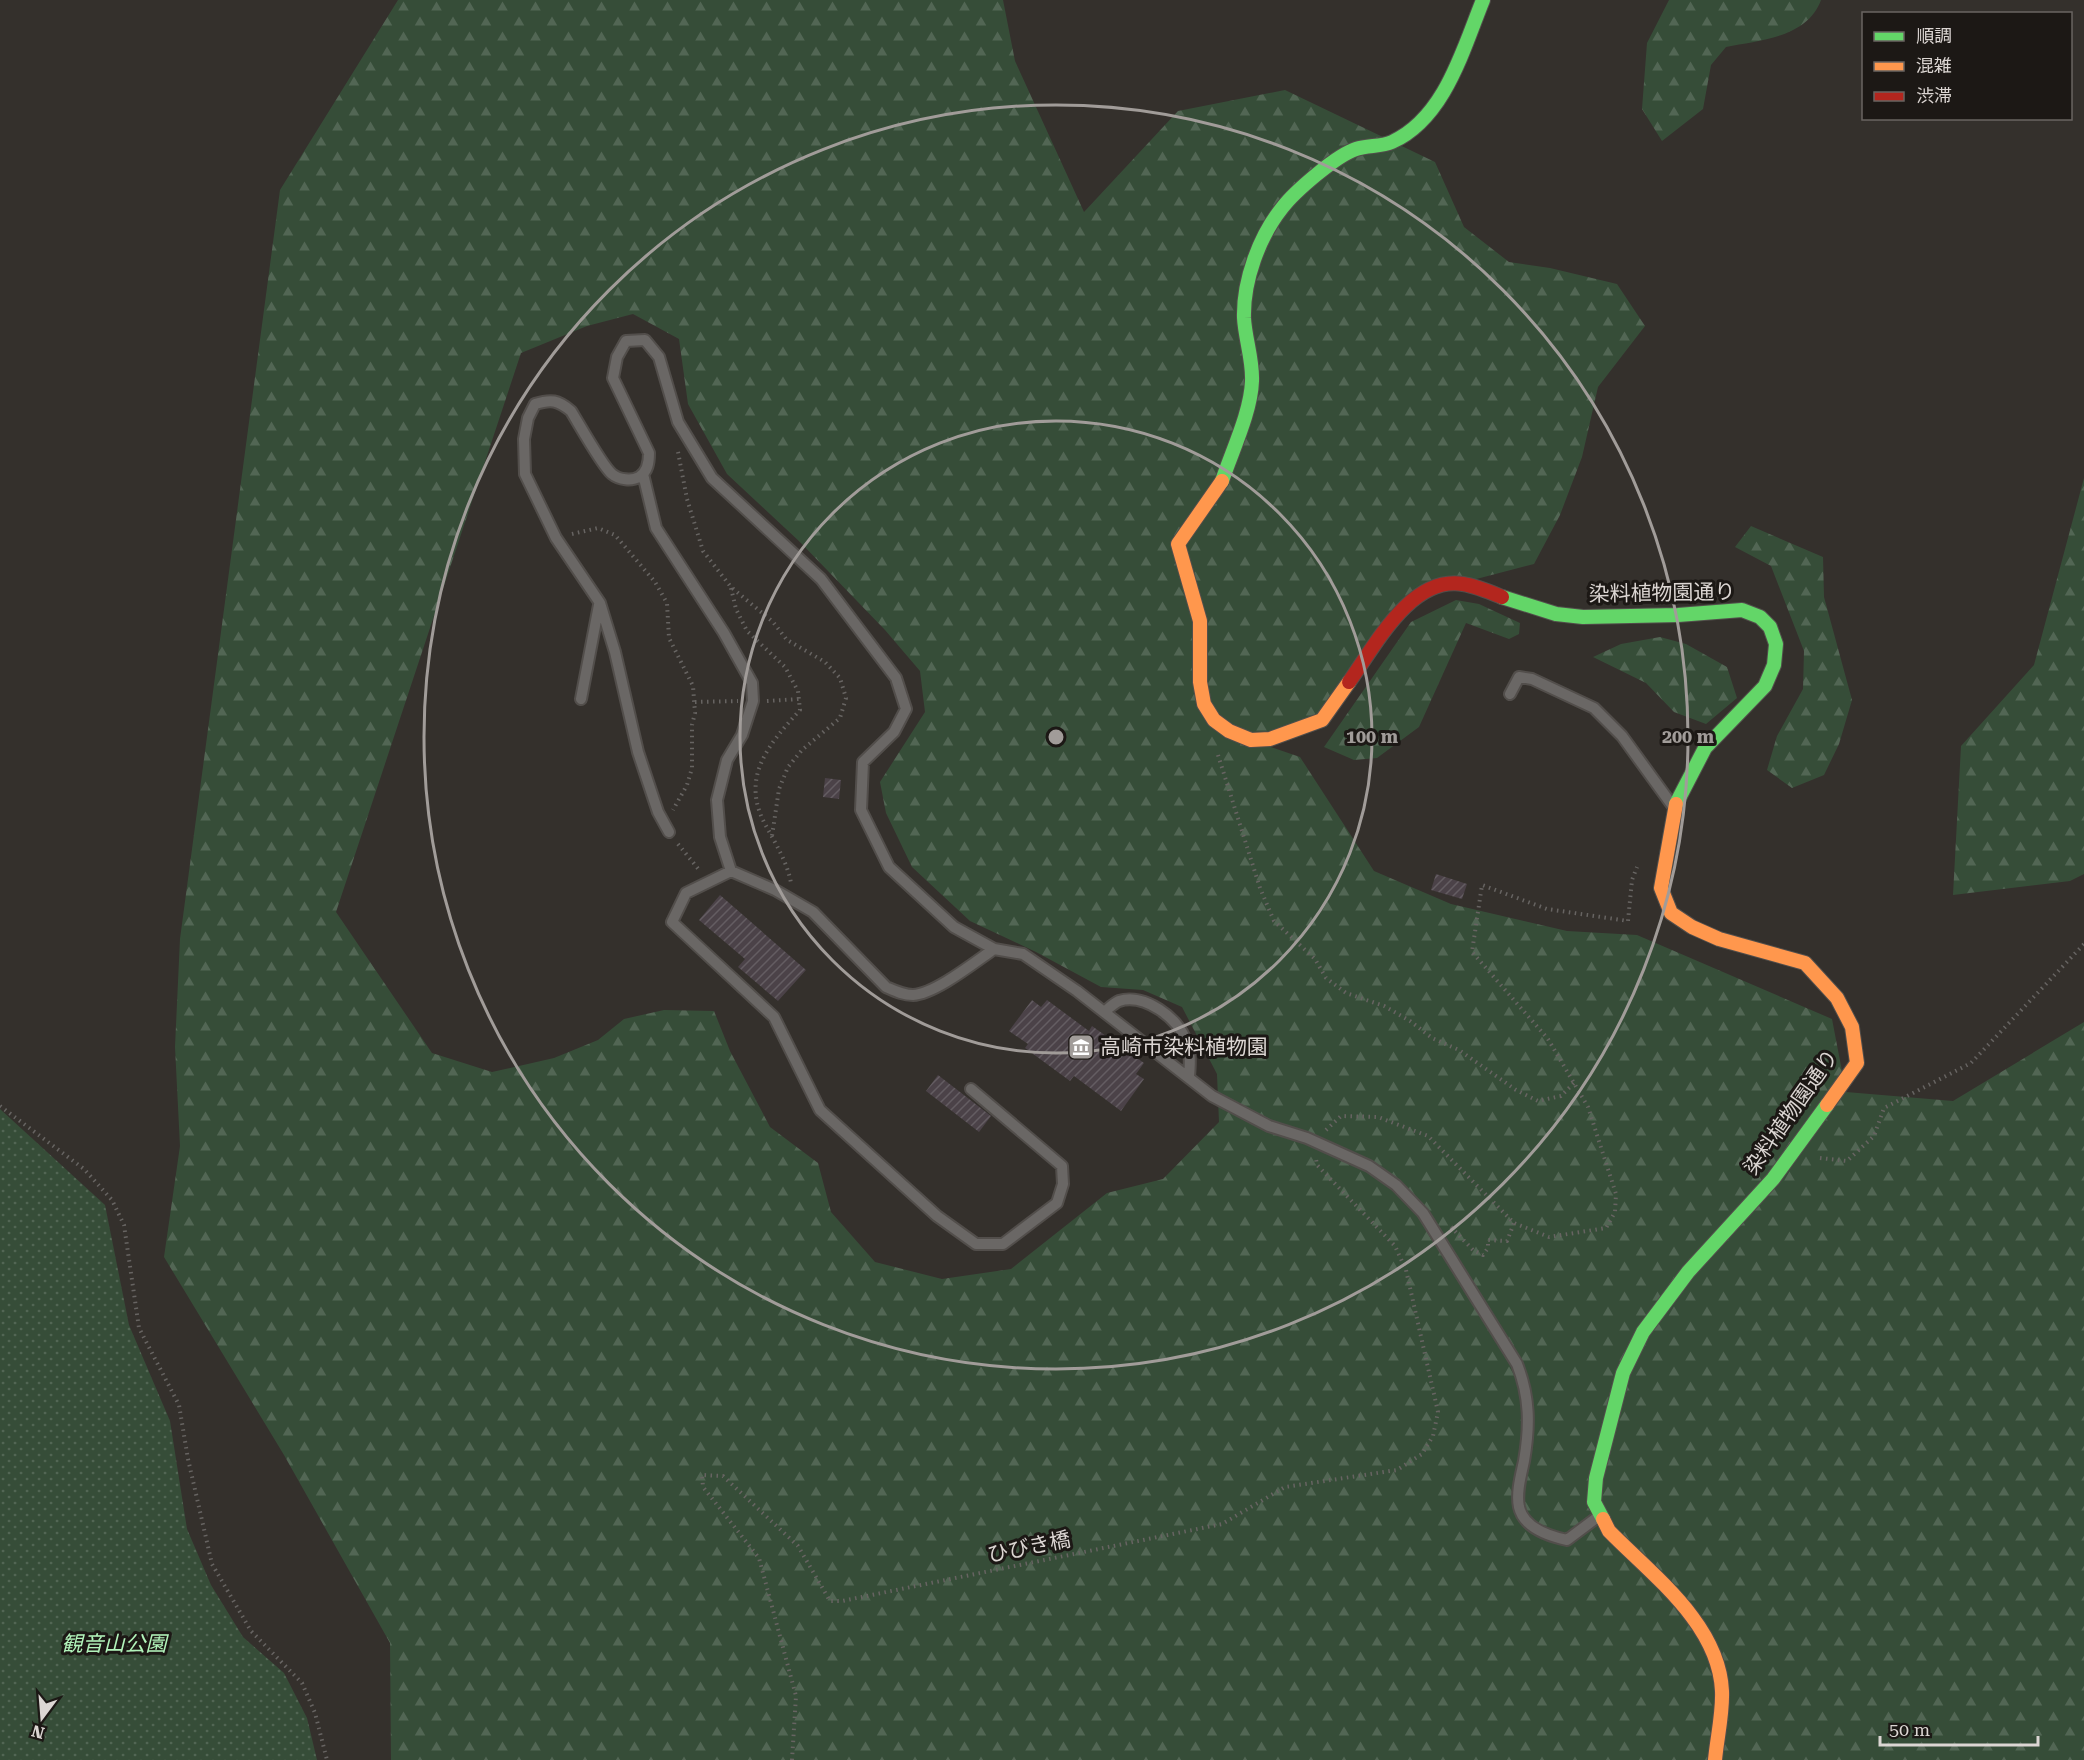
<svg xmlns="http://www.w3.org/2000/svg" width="2084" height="1760" font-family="'Roboto Serif','Noto Sans JP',serif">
<defs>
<pattern id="forest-firs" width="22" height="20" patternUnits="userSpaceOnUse" patternTransform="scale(1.5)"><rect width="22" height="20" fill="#364d38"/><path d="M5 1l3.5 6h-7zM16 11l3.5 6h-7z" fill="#526654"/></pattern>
<pattern id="park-dots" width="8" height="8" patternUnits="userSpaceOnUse" patternTransform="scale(1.5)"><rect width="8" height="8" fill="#364d38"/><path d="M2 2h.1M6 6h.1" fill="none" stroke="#526654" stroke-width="1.8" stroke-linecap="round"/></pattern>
<pattern id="building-hatch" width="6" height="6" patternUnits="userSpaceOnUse" patternTransform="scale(1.5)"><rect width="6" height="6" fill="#4b4248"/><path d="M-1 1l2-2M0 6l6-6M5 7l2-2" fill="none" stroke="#645d62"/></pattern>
</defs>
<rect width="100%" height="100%" fill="#34302c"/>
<!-- forest -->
<path fill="url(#forest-firs)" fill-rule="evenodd" d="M398,0H1003L1015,61L1084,212L1178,111L1285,90L1435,162L1464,227L1509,262L1550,268L1617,284L1645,326L1598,387L1582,457L1560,515L1534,564L1461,583L1428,588L1322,720L1253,741L1300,757L1374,871L1451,904L1567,931L1637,935L1832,1019L1846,1092L1953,1101L2084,1022V1760H391L390,1643L284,1455L164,1257L180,1146L175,1047L180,939L280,190ZM633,314L679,339L688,404L727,474L800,542L885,630L920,671L925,712L880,782L886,813L912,867L970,921L1036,952L1101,987L1143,990L1182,1007L1217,1074L1219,1122L1163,1179L1107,1193L1011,1269L942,1279L875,1262L831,1212L818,1163L770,1127L730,1051L714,1011L664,1010L624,1019L598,1040L554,1058L492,1072L432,1053L336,912L521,353L587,326Z
M1669,0H1821C1807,38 1760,40 1726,47L1711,65L1703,109L1662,141L1642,109L1647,43Z
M2084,478V874L2070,881L1953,895L1961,746L2034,665Z
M1751,526L1823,557L1824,597L1852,700L1839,744L1824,775L1792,788L1767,770L1777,736L1803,689L1804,651L1771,566L1735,547Z
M1456,600L1479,604L1520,623L1519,634L1509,639L1466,623L1419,727L1377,758L1354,760L1324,747L1411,622Z
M1660,637L1686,644L1727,667L1737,698L1706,724L1674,712L1646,683L1593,657L1621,644Z"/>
<!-- park -->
<path fill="url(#park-dots)" d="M0,1109L105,1205L129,1325L170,1421L187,1529L211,1585L243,1637L284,1673L307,1718L317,1760H0Z"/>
<!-- building -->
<path fill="url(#building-hatch)" d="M825,778L841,780L839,799L823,797Z
M1436,874L1467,884L1462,899L1431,890Z
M720,895L806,970L778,1001L738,967L745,959L699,920Z
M1032,1000L1041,1007L1047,1000L1089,1031L1092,1026L1144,1063L1136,1074L1144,1079L1121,1111L1074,1076L1070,1081L1025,1048L1028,1044L1009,1031Z
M938,1075L991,1116L979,1132L926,1091Z"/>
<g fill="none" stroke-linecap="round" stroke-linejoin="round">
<!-- lane casing -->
<g stroke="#524e4b" stroke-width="14">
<path id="lane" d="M643,474L656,528L724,633L752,683L753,701L742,735L727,760L717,800L720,837L731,871
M1510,694L1519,677L1532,679L1594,708L1622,736L1672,805
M581,699L599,605
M669,832L658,812L638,752L615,652L600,603L556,538L525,474L524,439L528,418L535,404C551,399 558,400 571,411C579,424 603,467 612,474C619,480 632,481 639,477C648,472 649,462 649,453L613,378L617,357L626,341L645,340L659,357L678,422L712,478L821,579L896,678L906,709L894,732L863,762L861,810L889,867L954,927L994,949L1023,954L1077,991L1212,1096L1269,1126L1307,1138L1369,1166L1396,1185L1423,1213L1517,1364C1530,1397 1530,1426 1524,1461C1521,1475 1516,1493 1519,1507C1524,1528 1548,1536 1567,1540L1599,1516
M1104,1012C1108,1009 1114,1003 1119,1001C1144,993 1179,1018 1186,1041C1191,1054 1190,1064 1189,1077
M971,1089L1062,1166L1063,1184L1057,1203L1003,1244H976L937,1216L820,1110L774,1017L672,922L686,893L731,871L775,890L813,912L886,987C895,991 903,995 913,995C935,994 975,962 994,949"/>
</g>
<!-- fast casing -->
<g stroke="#524e4b" stroke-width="16">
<path id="fast" d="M1222,481C1232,451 1251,412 1252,381C1253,360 1245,338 1244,318C1243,281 1259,237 1282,208C1295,191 1337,155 1356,149C1368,145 1381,147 1392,142C1445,118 1463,49 1483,0
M1502,597L1556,614L1583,617L1678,615L1742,610L1760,617L1770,627L1776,644L1774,665L1765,686L1705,748L1676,804
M1603,1519L1594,1502L1596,1478L1623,1373L1643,1332L1688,1272L1773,1179L1827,1105"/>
</g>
<!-- slow casing -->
<g stroke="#524e4b" stroke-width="16">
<path id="slow" d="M1222,481L1178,544L1200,621V682L1204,704L1214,720L1229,731L1251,740L1270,739L1322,720L1349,682
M1676,804L1661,888L1671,913L1692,927L1719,939L1805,963L1837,998L1852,1027L1857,1063L1827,1105
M1603,1519L1609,1531C1652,1575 1719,1624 1722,1691C1723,1713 1717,1738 1715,1760"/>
</g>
<!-- jam casing -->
<g stroke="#524e4b" stroke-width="16">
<path id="jam" d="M1349,682C1375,646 1411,575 1463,584C1476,586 1490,592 1502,597"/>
</g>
<!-- path -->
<path stroke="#676462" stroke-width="4" stroke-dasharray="1.5 4.5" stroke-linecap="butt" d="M678,452L687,499L703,551L731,587L773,622L787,640L825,662L840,678L846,698L840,718L802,750L788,767L779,789L772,836
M572,534L598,528L615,535L655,582L667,603L669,638L693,686L695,713L692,725V768L687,785L673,810
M731,588L736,609L747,631L785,667L798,691L800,710C769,744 740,777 765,824C775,843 787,861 791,883
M767,701L799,699
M695,702L738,701
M1218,755L1260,888L1274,921L1315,959L1326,978L1346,993L1384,1006L1410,1021L1432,1038L1459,1050L1516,1090L1538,1101L1561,1096L1574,1083
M678,844L700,871
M0,1106L84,1169L112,1200L124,1225L139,1328L179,1405L188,1459L212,1564L251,1631L302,1683L315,1713L327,1760
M1326,1130L1341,1116L1378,1117L1428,1136L1514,1223L1549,1237L1606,1228L1615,1212L1616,1194L1588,1107L1548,1039L1472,952L1482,885L1547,909L1628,921L1632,880L1637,867
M1820,1158L1847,1161L1874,1136L1884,1108L1971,1063L2084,944
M1451,1227L1473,1250L1483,1255L1488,1248V1240L1507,1241L1514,1223
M792,1760L796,1696L759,1558L703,1487L702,1475L723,1476L798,1546L830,1601H842L1222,1524L1285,1487L1397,1470L1422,1454L1433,1436L1438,1412L1406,1270L1395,1246L1317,1165L1316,1159"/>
<!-- lane -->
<use href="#lane" stroke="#6a6765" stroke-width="10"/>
<!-- fast -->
<use href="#fast" stroke="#63d668" stroke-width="14"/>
<!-- slow -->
<use href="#slow" stroke="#ff974d" stroke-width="14"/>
<!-- jam -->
<use href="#jam" stroke="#b3261e" stroke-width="14"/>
</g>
<!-- distance rings -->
<g fill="none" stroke="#a19c99" stroke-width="3">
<circle cx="1056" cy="737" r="316"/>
<circle cx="1056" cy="737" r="632"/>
</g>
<!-- icons -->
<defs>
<g id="museum-square" transform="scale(1.35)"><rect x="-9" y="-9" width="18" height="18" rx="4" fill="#a19c99" stroke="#1c1815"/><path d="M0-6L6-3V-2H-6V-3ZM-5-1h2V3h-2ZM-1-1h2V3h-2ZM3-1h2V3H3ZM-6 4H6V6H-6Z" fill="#fff"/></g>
</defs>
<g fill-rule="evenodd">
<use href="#museum-square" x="1081" y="1047"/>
</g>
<g text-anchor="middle" stroke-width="6" stroke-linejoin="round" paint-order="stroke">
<!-- street labels -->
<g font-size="21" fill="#dcd6d3" stroke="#1c1815">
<text transform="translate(1662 593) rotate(-1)" y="7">染料植物園通り</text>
<text transform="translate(1791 1112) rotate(-55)" y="7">染料植物園通り</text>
<text transform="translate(1029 1547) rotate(-11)" y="7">ひびき橋</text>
</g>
<!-- poi labels -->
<g font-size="21" fill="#dcd6d3" stroke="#1c1815" text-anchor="start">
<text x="1100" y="1054">高崎市染料植物園</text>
</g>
<!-- park labels -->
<g font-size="21" font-style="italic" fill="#b2f4bb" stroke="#1c1815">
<text x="114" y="1651">観音山公園</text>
</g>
</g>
<circle cx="1056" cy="737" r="9" fill="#a19c99" stroke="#1c1815" stroke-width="3"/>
<g font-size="18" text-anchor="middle" font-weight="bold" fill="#a19c99" stroke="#1c1815" stroke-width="6" stroke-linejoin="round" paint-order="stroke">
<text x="1372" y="743">100 m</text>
<text x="1688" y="743">200 m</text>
</g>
<!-- legend -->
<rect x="1862" y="12" width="210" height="108" fill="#1c1815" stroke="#696461" stroke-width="1.5"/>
<rect x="1874" y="32" width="30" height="9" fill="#63d668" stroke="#696461" stroke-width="1.5"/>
<text x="1916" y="42" font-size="18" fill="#dcd6d3">順調</text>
<rect x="1874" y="62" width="30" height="9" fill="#ff974d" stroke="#696461" stroke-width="1.5"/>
<text x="1916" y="72" font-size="18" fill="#dcd6d3">混雑</text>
<rect x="1874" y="92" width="30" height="9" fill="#b3261e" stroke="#696461" stroke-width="1.5"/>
<text x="1916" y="102" font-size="18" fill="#dcd6d3">渋滞</text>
<!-- north arrow -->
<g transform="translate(42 1718) rotate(196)" stroke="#1c1815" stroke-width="4.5" paint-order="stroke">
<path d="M0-4.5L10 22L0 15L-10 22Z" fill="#dcd6d3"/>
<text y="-9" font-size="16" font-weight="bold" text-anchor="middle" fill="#dcd6d3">N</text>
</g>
<!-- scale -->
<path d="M1880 1736v9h158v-9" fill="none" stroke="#dcd6d3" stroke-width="3"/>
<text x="1889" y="1736" font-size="18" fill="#dcd6d3" stroke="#1c1815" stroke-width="4.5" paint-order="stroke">50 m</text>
</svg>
